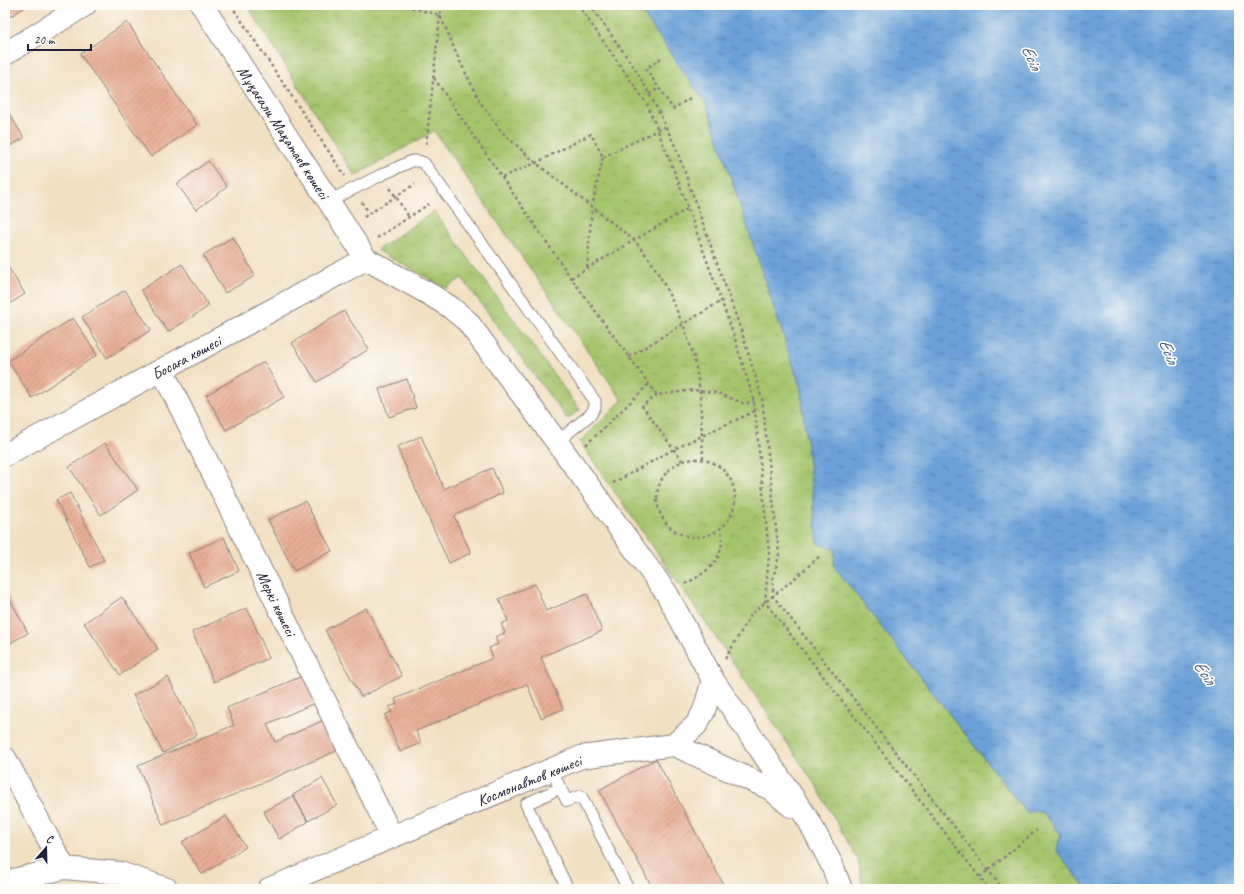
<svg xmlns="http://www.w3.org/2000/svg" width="1244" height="894" font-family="Caveat,sans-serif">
<defs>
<pattern id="grass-tufts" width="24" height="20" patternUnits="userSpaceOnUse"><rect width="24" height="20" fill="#a6c46c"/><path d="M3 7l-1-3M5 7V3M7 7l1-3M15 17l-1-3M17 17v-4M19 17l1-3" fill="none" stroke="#8fa85e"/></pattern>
<pattern id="park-crowns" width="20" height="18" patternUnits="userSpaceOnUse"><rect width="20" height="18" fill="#a6c46c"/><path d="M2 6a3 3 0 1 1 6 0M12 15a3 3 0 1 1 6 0" fill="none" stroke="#8fa85e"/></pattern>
<pattern id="water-ripples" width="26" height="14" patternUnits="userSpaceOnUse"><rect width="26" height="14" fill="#6aa1d8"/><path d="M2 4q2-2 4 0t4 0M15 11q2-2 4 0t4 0" fill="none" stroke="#5783b0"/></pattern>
<pattern id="building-hatch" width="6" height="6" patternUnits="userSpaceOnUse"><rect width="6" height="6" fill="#e8ae95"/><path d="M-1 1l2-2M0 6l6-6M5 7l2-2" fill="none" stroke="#c79581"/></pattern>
</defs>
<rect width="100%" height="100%" fill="#fdfcf7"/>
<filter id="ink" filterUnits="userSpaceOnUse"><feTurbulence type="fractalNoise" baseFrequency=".025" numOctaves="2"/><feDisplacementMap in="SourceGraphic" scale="8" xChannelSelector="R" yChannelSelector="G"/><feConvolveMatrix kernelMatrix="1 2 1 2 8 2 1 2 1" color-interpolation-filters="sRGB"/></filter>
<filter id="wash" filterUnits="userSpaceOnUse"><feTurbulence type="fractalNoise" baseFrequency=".012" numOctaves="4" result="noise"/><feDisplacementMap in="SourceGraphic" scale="16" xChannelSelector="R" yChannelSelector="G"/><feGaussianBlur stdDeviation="0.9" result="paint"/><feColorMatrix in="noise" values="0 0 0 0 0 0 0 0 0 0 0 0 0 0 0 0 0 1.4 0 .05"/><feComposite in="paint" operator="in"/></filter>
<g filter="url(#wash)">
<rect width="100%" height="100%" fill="#f2e0c2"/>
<!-- grass -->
<path fill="url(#grass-tufts)" stroke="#647354" d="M434,211L580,410L567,419L462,278L446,288L377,250Z"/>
<!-- park -->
<path fill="url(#park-crowns)" stroke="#647354" d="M247,5H637L707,105L801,389L818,544L835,549L834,566L1026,812L1042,811L1061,834L1056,850L1087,889H863L858,860L816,786L715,636L580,442L622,400L434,131L355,176Z"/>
<!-- water -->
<path fill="url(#water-ripples)" stroke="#46628a" d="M637,5H1239V889H1087L1056,850L1061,834L1042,812H1026L834,566L835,549L818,544L801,389L707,105Z"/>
<g id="blocks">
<!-- building -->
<path fill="url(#building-hatch)" d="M5,5H28L5,20Z
M127,22L197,125L151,157L80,54Z
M5,107L24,138L5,149Z
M208,161L227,187L196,210L177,184Z
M233,237L255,276L225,293L203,255Z
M5,262L25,294L5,307Z
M182,264L209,306L168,332L141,290Z
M125,290L151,330L107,358L82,317Z
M344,311L369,349L317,382L292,343Z
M73,318L97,355L32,398L8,361Z
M264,362L284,397L226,430L206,395Z
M407,379L416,408L389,417L379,389Z
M421,436L444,489L492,468L503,493L454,516L471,553L449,563L397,447Z
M105,443L138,490L101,515L69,467Z
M70,493L104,560L90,567L56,500Z
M305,501L332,551L294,571L268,520Z
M224,537L239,571L204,587L189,553Z
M535,584L546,611L587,594L602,631L541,657L563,709L541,718L527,684L416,731L421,743L400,752L385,715L392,712L389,707L397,704L395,699L493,658L489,648L498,644L495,637L505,633L501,624L508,621L499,599Z
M5,590L28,633L5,646Z
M122,597L158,649L120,675L84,623Z
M247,608L269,658L214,682L192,632Z
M366,608L402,676L361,697L325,630Z
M307,674L319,701L267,724L275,742L326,719L339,750L163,825L138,766L234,725L227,708Z
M168,677L197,735L163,753L133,695Z
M656,759L726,889H653L599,790Z
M322,778L337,805L308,821L293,795Z
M293,796L308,822L279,839L264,812Z
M226,816L246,847L202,874L182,842Z"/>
</g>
</g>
<g filter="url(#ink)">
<use href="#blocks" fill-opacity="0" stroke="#8a817e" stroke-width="1"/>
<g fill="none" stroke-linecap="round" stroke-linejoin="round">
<!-- lane casing -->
<g stroke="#8a817e" stroke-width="13">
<path id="lane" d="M329,201L381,175L412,161H418L424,163L595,401V407L591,414L557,442
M551,770L567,801L581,796L628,889
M560,788L526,804L568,889"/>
</g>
<!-- street casing -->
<g stroke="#8a817e" stroke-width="24">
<path id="street" d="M202,5L366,259L431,295L450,307L467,321L557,442L667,594L713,680L809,821L832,865L841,889
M5,54L85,5
M162,370L392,837
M5,455L366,259
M674,745L696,725L704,711L713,680
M5,758L64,868
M5,882L64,868L120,873L167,889
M269,889L581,757L674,745L771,789L791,806"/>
</g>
<!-- path -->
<path stroke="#8a817e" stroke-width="2.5" stroke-dasharray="3 3" stroke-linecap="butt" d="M231,5L345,176
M400,5L440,15L426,147
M442,5L440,15L461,64L481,103L501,131L536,163L634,240L651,261L665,286L683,324L694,357L700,391L703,460
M578,5L647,104L677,178L734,336L754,401L769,553L765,602L989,889
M590,5L634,67L655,104L676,148L742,333L762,398L779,555L773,579V596L1003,889
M661,58L646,69L673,109L690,98
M434,78L571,278L657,395L694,390L718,393L745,404L754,401
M649,94L660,88
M603,157L666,126
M502,177L536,163L591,134L603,157L592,207L587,269
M390,188L409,217
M362,202L369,213
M364,217L415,184
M377,238L429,204
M571,278L687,209
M629,357L721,301
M657,395L642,406L683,462
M586,445L649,384
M657 498a39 39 0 1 1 78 0a39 39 0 1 1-78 0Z
M613,483L674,449L755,411
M685,584C710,571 726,559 721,528
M725,659L752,613L795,578L821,555
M980,877L1037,830"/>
<!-- lane -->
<use href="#lane" stroke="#fff" stroke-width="11"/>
<!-- street -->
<use href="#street" stroke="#fff" stroke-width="22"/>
</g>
</g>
<g text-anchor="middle" stroke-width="3.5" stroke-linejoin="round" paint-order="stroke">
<!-- street labels -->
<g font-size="16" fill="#22223b" stroke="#fdfcf7">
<text transform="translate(284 132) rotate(57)" y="6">Мұқағали Мақатаев көшесі</text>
<text transform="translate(186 357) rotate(-28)" y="6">Босаға көшесі</text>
<text transform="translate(277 603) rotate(64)" y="6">Меркі көшесі</text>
<text transform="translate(529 780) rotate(-22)" y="6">Космонавтов көшесі</text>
</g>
<!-- water labels -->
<g font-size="17" font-style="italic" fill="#425b82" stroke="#fdfcf7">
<text transform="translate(1032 57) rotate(65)" y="6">Есіл</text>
<text transform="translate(1169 351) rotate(67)" y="6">Есіл</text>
<text transform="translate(1205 672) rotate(54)" y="6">Есіл</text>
</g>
</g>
<!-- margin -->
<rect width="1244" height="894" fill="none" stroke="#fdfcf7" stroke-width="20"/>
<!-- north arrow -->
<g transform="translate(46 848) rotate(20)" stroke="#fdfcf7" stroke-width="3" paint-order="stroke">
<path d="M0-3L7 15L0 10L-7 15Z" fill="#22223b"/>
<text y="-6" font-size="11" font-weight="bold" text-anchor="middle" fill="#22223b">С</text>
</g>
<!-- scale -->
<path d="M28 44v6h63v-6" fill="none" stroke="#22223b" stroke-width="2"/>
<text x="34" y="44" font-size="12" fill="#22223b" stroke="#fdfcf7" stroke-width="3" paint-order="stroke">20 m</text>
</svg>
